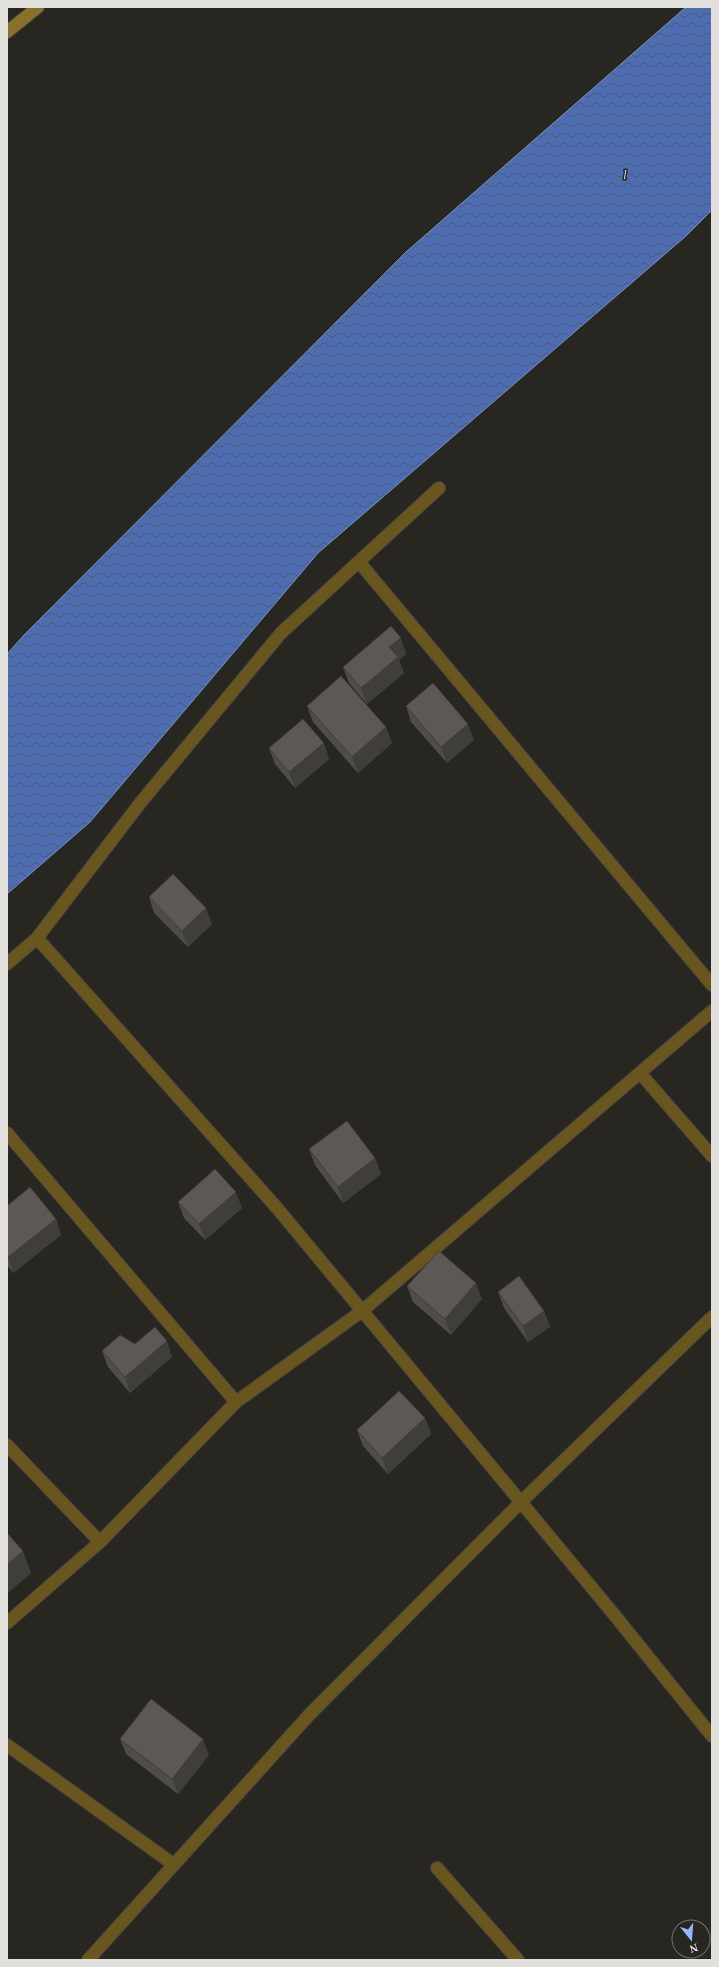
<svg xmlns="http://www.w3.org/2000/svg" width="719" height="1967" font-family="Georgia,serif">
<defs>
<pattern id="water-waves" width="16" height="10" patternUnits="userSpaceOnUse"><rect width="16" height="10" fill="#4e6db0"/><path d="M0 5q4-4 8 0t8 0" fill="none" stroke="#4a5a7e"/></pattern>
</defs>
<rect width="100%" height="100%" fill="#272621"/>
<!-- water -->
<path fill="url(#water-waves)" stroke="#7a90be" d="M686,7H712V210L686,236L318,553L90,822L7,894V654L25,634L406,252Z"/>
<g fill="none" stroke-linecap="round" stroke-linejoin="round">
<!-- street casing -->
<g stroke="#45443f" stroke-width="14">
<path id="street" d="M359,562L712,985
M37,938L277,1208L612,1612L712,1736
M7,964L37,938L141,802L281,633L439,488
M640,1073L712,1156
M7,1133L236,1402
M7,1445L100,1542
M7,1623L100,1542L236,1402L362,1311L712,1011
M7,1745L173,1864
M437,1868L518,1960
M88,1960L309,1715L521,1502L712,1317"/>
</g>
<!-- secondary casing -->
<g stroke="#45443f" stroke-width="14">
<path id="secondary" d="M7,32L38,7"/>
</g>
<!-- street -->
<use href="#street" stroke="#69551e" stroke-width="12"/>
<!-- secondary -->
<use href="#secondary" stroke="#8a712b" stroke-width="12"/>
</g>
<!-- wall -->
<path fill="#4f4d48" d="M406,654L399,660L404,673L367,704L349,683L343,667Z
M307,706L386,727L392,743L358,773L313,722Z
M406,706L474,740L447,763L411,722Z
M269,748L329,759L295,788L275,764Z
M149,897L212,924L188,947L154,913Z
M309,1149L375,1158L381,1174L343,1203L315,1165Z
M178,1202L242,1208L205,1240L184,1218Z
M7,1206L56,1219L61,1235L13,1273L7,1265Z
M407,1286L482,1299L451,1335L413,1302Z
M498,1292L544,1311L550,1327L528,1342L504,1308Z
M135,1344L172,1357L130,1393L108,1367L102,1351Z
M425,1418L431,1434L388,1474L363,1446L357,1430Z
M120,1739L209,1755L178,1794L126,1754Z"/>
<!-- shaded-wall -->
<path fill="#403e3b" d="M401,638L406,654L399,660L404,673L367,704L361,688L389,647Z
M468,724L474,740L447,763L441,747Z
M386,727L392,743L358,773L352,757Z
M324,743L329,759L295,788L289,772Z
M206,908L212,924L188,947L182,931Z
M375,1158L381,1174L343,1203L338,1187Z
M236,1192L242,1208L205,1240L199,1224Z
M56,1219L61,1235L13,1273L8,1257Z
M476,1283L482,1299L451,1335L445,1319Z
M544,1311L550,1327L528,1342L523,1326Z
M167,1341L172,1357L130,1393L125,1377Z
M425,1418L431,1434L388,1474L382,1458Z
M23,1551L31,1573L7,1594V1565Z
M203,1739L209,1755L178,1794L172,1779Z"/>
<!-- building -->
<path fill="#5c5954" stroke="#403e3b" d="M391,626L401,638L389,647L398,657L361,688L343,667Z
M341,676L386,727L352,757L307,706Z
M433,683L468,724L441,747L406,706Z
M303,719L324,743L289,772L269,748Z
M173,874L206,908L182,931L149,897Z
M347,1121L375,1158L338,1187L309,1149Z
M215,1169L236,1192L199,1224L178,1202Z
M30,1187L56,1219L8,1257L7,1256V1206Z
M439,1251L476,1283L445,1319L407,1286Z
M519,1276L544,1311L523,1326L498,1292Z
M155,1327L167,1341L125,1377L102,1351L120,1335L135,1344Z
M399,1391L425,1418L382,1458L357,1430Z
M7,1533L23,1551L7,1565Z
M151,1699L203,1739L172,1779L120,1739Z"/>
<g text-anchor="middle" stroke-width="3" stroke-linejoin="round" paint-order="stroke">
<!-- water labels -->
<g font-size="12" font-style="italic" fill="#d4ddf1" stroke="#272621">
<text x="625" y="179">l</text>
</g>
</g>
<!-- border -->
<rect width="719" height="1967" fill="none" stroke="#e1e0dd" stroke-width="16"/>
<!-- north arrow -->
<g transform="translate(691 1939) rotate(163)"><circle r="19" fill="#272621" stroke="#71706c"/>
<path d="M0-3L7 15L0 10L-7 15Z" fill="#95b6fd"/>
<text y="-6" font-size="11" font-weight="bold" text-anchor="middle" fill="#e1e0dd">N</text>
</g>
</svg>
